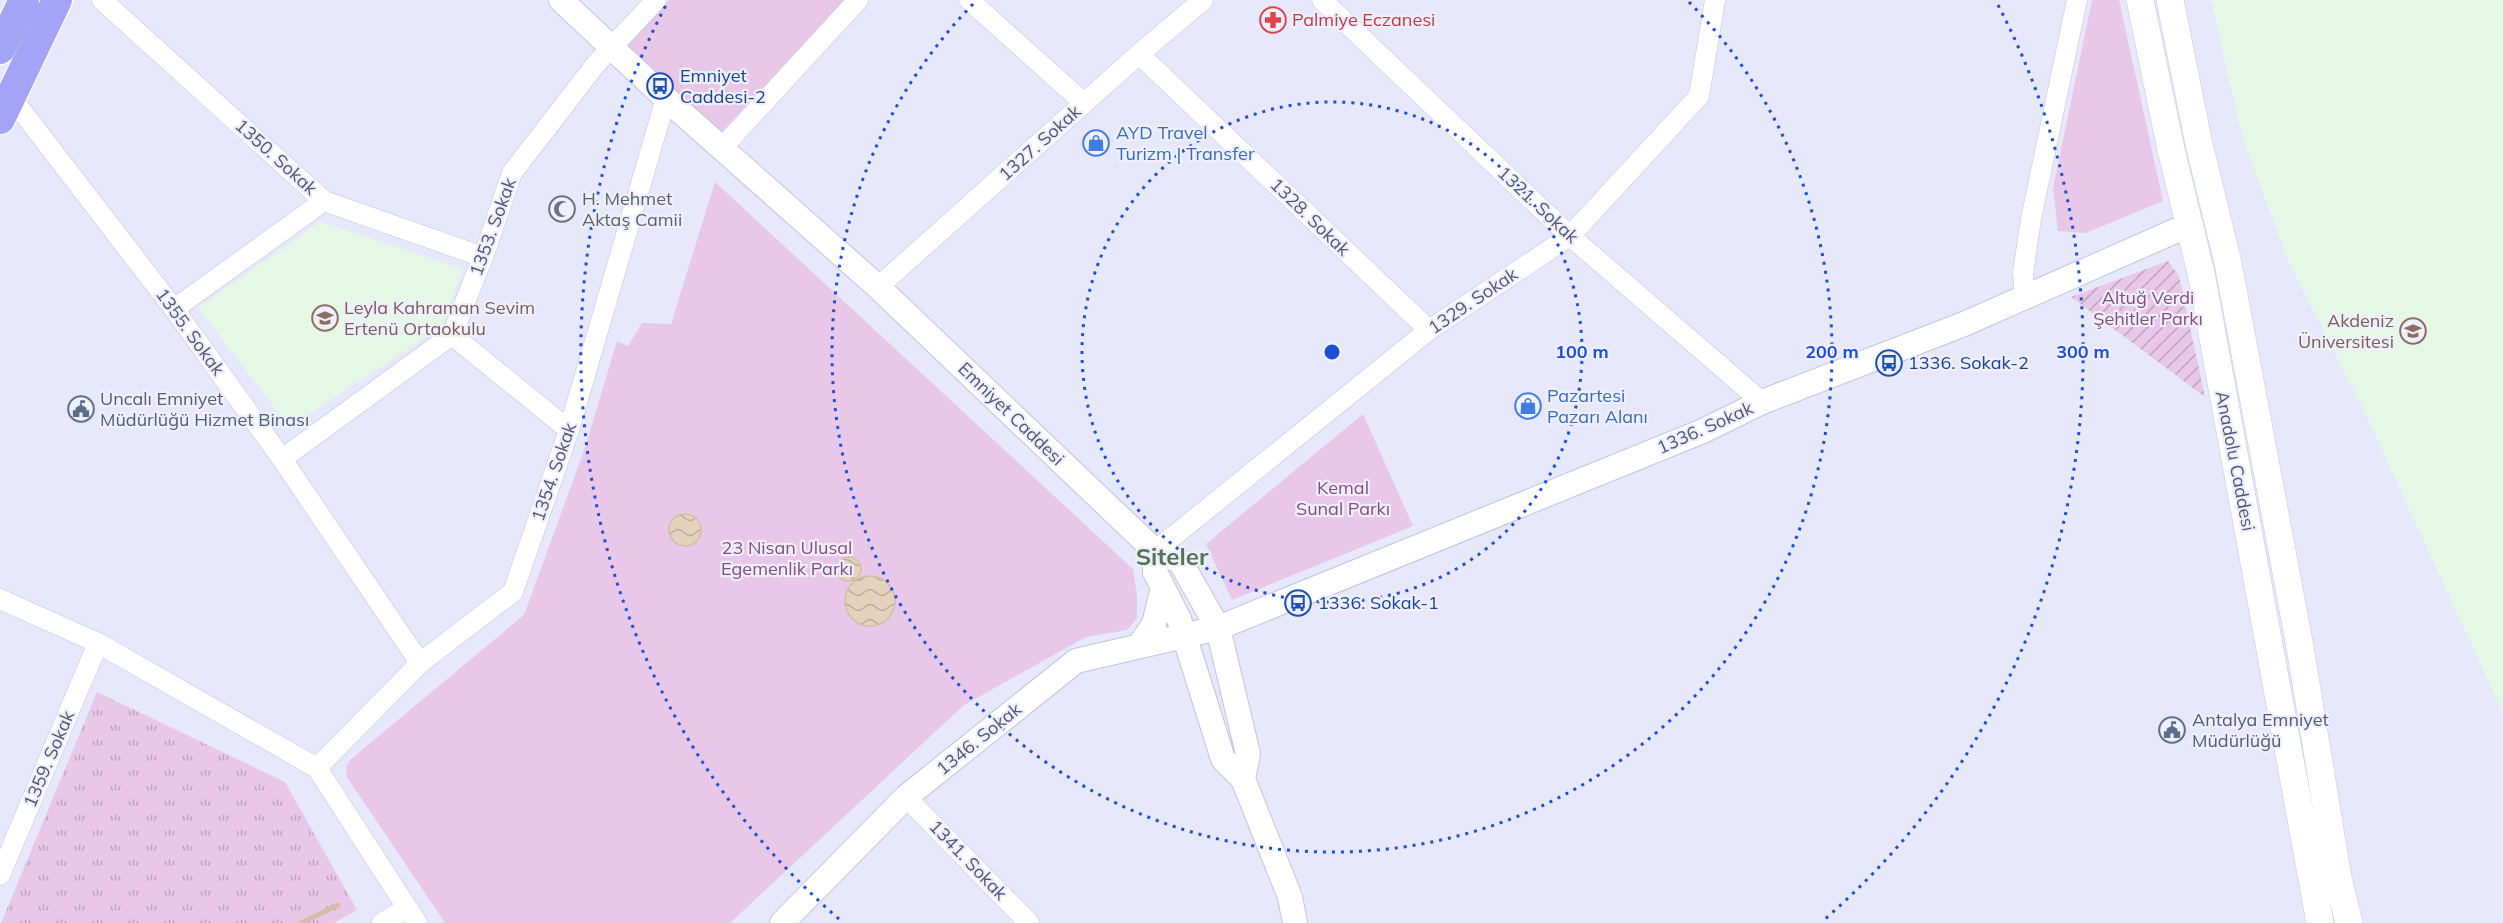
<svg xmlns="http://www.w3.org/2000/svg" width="2503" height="923" font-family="Mulish,sans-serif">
<defs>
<pattern id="grass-tufts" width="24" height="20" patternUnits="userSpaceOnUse" patternTransform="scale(1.5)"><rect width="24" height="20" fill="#e8c7e9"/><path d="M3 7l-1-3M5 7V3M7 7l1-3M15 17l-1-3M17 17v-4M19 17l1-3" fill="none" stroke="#bea4c1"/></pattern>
<pattern id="garden-furrows" width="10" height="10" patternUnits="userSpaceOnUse" patternTransform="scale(1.5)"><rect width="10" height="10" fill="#e8c7e9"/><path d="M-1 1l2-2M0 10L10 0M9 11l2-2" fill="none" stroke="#bea4c1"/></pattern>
<pattern id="water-waves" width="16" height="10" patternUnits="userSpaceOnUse" patternTransform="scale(1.5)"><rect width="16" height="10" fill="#e5d2bd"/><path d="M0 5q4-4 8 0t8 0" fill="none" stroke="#bcad9e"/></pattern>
</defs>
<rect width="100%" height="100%" fill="#e8e8fc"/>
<!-- education -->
<path fill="#e5f8e5" d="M2211,0H2503V713L2361,404L2287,258L2242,136Z
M320,222L463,269L441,327L290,427L198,308Z"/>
<!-- grass -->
<path fill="url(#grass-tufts)" d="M97,692L285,782L357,910L334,923H1Z"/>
<!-- park -->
<path fill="#e8c7e9" d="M669,0H844L719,135L627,46Z
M2092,0H2119L2163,201L2086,233L2058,231L2053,188Z
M715,182L1133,569L1137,596V618L1127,630L1086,637L964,705L730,923H445L347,777L346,767L350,760L524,615L585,448L617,341L628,346L642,323L671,324Z
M1363,414L1413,526L1232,600L1206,544Z"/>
<!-- garden -->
<path fill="url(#garden-furrows)" d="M2168,261L2179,276L2205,397L2071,297Z"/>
<!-- water -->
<path fill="url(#water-waves)" stroke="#d6bea4" stroke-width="1.5" d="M669 530a16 16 0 1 1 32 0a16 16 0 1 1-32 0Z
M837 569a12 12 0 1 1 24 0a12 12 0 1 1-24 0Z
M845 601a25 25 0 1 1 50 0a25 25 0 1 1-50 0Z"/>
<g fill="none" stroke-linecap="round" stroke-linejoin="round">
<!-- stream -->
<path stroke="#d6bea4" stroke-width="5" d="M301,923L338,905"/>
<!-- minor casing -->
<g stroke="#c1c5de" stroke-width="21">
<path id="minor" d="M102,0L324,201L483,257
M969,0L1084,103
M1322,0L1570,236L1762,402
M1139,54L1429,330
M11,97L174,309L282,459L420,663
M722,148L858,0
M878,287L1139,54L1203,0
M2025,298L2023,273L2031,219L2077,0
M174,309L324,201
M452,335L569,430
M282,459L452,335L483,257L512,173L596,64L656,0
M1155,551L1429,330L1570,236L1699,96L1715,0
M0,599L98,643L317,768L417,923
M317,768L420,663L513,592L569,430L666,98
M906,797L1029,923
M0,875L98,643
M382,923L406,909"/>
</g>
<!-- tertiary casing -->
<g stroke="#c1c5de" stroke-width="26">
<path id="tertiary" d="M561,0L673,105L878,287L1155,551L1180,561L1218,628L1248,754L1243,779L1290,897L1295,923
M1155,551V572L1179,619L1223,759L1243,779
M1139,646L1154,624L1163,587
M782,923L906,797L1076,661L1218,628L1703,431L1762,402L1964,324L2175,231L2191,229"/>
</g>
<!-- secondary casing -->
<g stroke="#c4c9e7" stroke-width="28">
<path id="secondary" d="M2140,0L2170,145L2201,273L2320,923
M2170,0L2199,144L2228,263L2300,647L2338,878L2349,923"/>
</g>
<!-- primary casing -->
<g stroke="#fff" stroke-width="32">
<path id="primary" d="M0,49L24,0
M0,119L57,0"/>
</g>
<!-- minor -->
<use href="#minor" stroke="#fff" stroke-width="20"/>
<!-- tertiary -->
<use href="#tertiary" stroke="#fff" stroke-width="24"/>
<!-- secondary -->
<use href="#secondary" stroke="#fff" stroke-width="27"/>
<!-- primary -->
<use href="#primary" stroke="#a4a4f7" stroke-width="30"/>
</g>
<!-- distance rings -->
<g fill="none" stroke="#1d4ed8" stroke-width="3" stroke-dasharray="3 6">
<circle cx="1332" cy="352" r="250"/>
<path d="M1689 2A500 500 0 1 1 975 2"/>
<path d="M839 919A751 751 0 0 1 666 5M1998 5A751 751 0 0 1 1825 919"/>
</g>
<!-- icons -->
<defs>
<g id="pharmacy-ring" transform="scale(1.35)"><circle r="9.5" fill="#efeffe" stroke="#e0444e" stroke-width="1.5"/><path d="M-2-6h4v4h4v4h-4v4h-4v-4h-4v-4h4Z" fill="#e0444e"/></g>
<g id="bus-ring" transform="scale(1.35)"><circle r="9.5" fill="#efeffe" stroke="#1a4fb4" stroke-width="1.5"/><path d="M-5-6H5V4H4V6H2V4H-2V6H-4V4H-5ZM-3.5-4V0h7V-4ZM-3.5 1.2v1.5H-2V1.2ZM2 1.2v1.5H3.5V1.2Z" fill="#1a4fb4"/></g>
<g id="shop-ring" transform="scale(1.35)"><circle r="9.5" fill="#efeffe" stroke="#3f7fe0" stroke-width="1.5"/><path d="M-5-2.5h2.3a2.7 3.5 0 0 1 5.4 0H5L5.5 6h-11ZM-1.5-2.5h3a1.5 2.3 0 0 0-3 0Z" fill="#3f7fe0"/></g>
<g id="mosque-ring" transform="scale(1.35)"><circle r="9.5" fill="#efeffe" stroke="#6b7280" stroke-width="1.5"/><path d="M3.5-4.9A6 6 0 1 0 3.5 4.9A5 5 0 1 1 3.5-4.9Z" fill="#6b7280"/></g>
<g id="school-ring" transform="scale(1.35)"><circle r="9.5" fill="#efeffe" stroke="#8d6e63" stroke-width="1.5"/><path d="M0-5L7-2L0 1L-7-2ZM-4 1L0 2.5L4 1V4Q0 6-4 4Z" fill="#8d6e63"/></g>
<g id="university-ring" transform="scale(1.35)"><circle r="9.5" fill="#efeffe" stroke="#8d6e63" stroke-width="1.5"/><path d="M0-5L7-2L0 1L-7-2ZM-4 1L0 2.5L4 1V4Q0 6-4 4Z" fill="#8d6e63"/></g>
<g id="civic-ring" transform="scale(1.35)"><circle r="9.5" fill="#efeffe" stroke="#5c6f8a" stroke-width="1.5"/><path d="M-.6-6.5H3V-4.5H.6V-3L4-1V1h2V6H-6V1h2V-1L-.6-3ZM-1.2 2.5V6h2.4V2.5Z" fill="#5c6f8a"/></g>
</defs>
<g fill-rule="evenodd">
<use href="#pharmacy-ring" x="1273" y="20"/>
<use href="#bus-ring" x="660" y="86"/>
<use href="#shop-ring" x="1096" y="143"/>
<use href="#mosque-ring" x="562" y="209"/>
<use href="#school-ring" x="325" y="318"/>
<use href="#university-ring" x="2413" y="331"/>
<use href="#bus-ring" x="1889" y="363"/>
<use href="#shop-ring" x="1528" y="406"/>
<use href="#civic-ring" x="81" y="409"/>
<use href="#bus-ring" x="1298" y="603"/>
<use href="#civic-ring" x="2172" y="730"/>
</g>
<g text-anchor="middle" stroke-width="4.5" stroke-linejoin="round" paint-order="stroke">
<!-- health labels -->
<g font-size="18" fill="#be3a42" stroke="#efeffe" text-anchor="start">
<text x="1292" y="26">Palmiye Eczanesi</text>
</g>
<!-- transit labels -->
<g font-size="18" fill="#164399" stroke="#efeffe" text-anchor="start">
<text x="680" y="82">Emniyet<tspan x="680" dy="21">Caddesi-2</tspan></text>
<text x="1908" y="369">1336. Sokak-2</text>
<text x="1318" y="609">1336. Sokak-1</text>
</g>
<!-- shop labels -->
<g font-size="18" fill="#366cbe" stroke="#efeffe" text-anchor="start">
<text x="1116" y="139">AYD Travel<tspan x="1116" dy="21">Turizm | Transfer</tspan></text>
<text x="1547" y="402">Pazartesi<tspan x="1547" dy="21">Pazarı Alanı</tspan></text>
</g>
<!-- street labels -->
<g font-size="18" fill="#4d5875" stroke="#efeffe">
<text transform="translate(1040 143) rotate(-42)" y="6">1327. Sokak</text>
<text transform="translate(276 157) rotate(42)" y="6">1350. Sokak</text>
<text transform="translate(1538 205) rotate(43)" y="6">1321. Sokak</text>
<text transform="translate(1310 217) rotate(44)" y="6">1328. Sokak</text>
<text transform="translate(493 227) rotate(-70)" y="6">1353. Sokak</text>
<text transform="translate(1473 301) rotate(-34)" y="6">1329. Sokak</text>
<text transform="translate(190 332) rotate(54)" y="6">1355. Sokak</text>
<text transform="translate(1011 414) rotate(44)" y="6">Emniyet Caddesi</text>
<text transform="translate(1705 428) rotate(-24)" y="6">1336. Sokak</text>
<text transform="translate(2235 461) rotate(79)" y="6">Anadolu Caddesi</text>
<text transform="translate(554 472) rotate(-71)" y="6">1354. Sokak</text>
<text transform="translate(979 739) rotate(-39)" y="6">1346. Sokak</text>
<text transform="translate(49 759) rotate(-67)" y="6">1359. Sokak</text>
<text transform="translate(968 860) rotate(46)" y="6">1341. Sokak</text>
</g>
<!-- worship labels -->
<g font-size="18" fill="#5b616d" stroke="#efeffe" text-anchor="start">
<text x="582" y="205">H. Mehmet<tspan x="582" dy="21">Aktaş Camii</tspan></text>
</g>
<!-- park labels -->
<g font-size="18" fill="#864b81" stroke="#efeffe">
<text x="2148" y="304">Altuğ Verdi<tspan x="2148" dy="21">Şehitler Parkı</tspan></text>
<text x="1343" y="494">Kemal<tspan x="1343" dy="21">Sunal Parkı</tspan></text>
<text x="787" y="554">23 Nisan Ulusal<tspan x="787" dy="21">Egemenlik Parkı</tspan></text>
</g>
<!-- education labels -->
<g font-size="18" fill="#785e54" stroke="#efeffe" text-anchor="start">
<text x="344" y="314">Leyla Kahraman Sevim<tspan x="344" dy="21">Ertenü Ortaokulu</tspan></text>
<text x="2394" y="327" text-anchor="end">Akdeniz<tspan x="2394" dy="21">Üniversitesi</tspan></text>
</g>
<!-- service labels -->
<g font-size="18" fill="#4e5e75" stroke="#efeffe" text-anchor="start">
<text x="100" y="405">Uncalı Emniyet<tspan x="100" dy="21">Müdürlüğü Hizmet Binası</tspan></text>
<text x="2192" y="726">Antalya Emniyet<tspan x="2192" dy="21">Müdürlüğü</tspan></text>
</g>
<!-- district labels -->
<g font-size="24" font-weight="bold" fill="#537654" stroke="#efeffe">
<text x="1172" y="565">Siteler</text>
</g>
</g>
<circle cx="1332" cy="352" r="9" fill="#1d4ed8" stroke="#efeffe" stroke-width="3"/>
<g font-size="18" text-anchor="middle" font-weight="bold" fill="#1d4ed8" stroke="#efeffe" stroke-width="4.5" stroke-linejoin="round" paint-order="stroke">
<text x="1582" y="358">100 m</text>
<text x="1832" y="358">200 m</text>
<text x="2083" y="358">300 m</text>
</g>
</svg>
